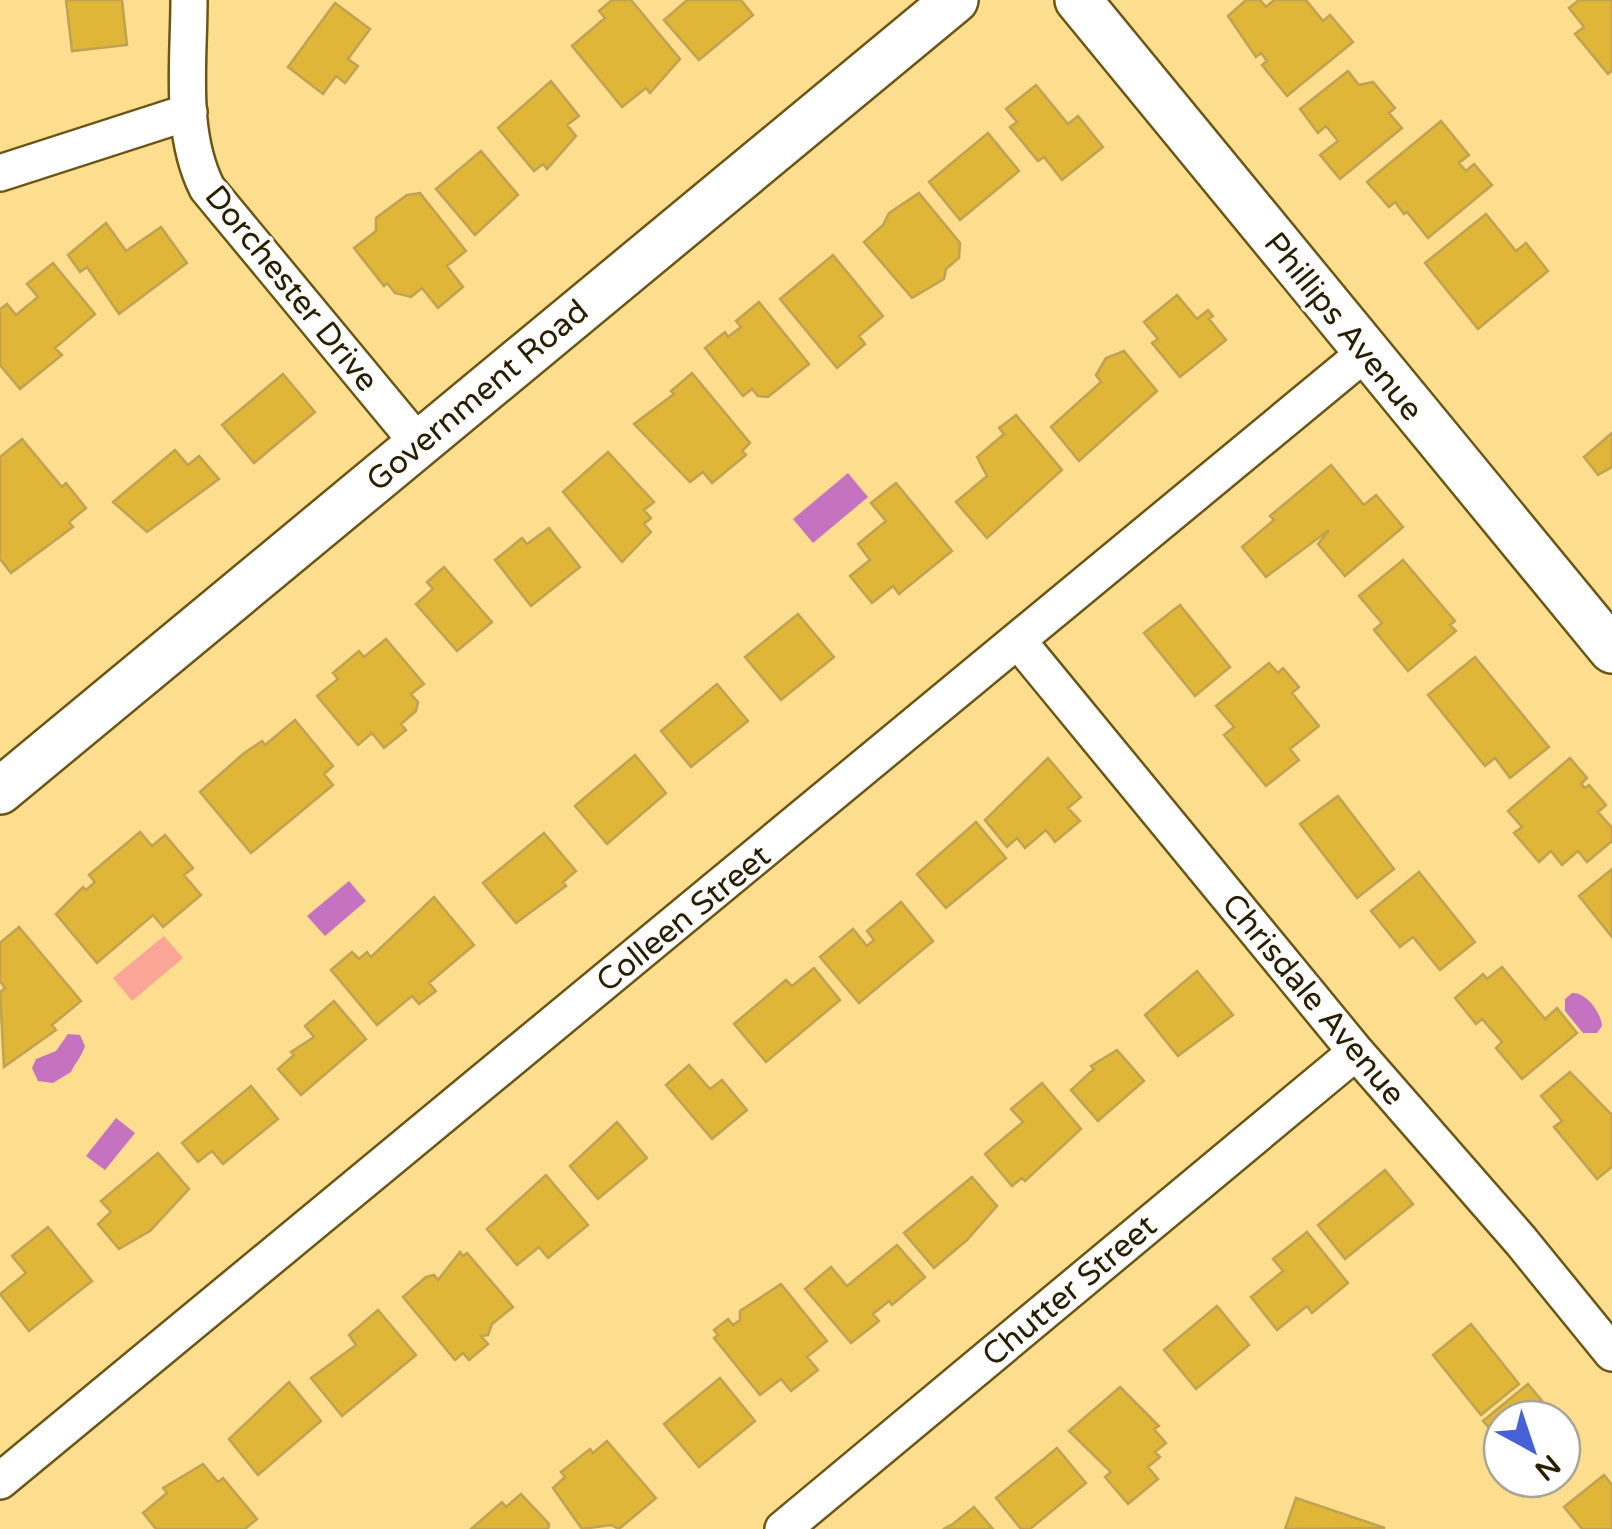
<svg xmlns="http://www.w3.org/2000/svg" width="1612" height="1529" font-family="'Varela Round',sans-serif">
<rect width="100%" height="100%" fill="#fdde8e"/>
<!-- green -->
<path fill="#fba597" d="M164,936L183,958L132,1001L113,978Z"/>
<!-- water -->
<path fill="#c572c0" d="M848,473L868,497L813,543L793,519Z
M349,881L366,901L325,936L307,916Z
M1572,993C1586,992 1601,1012 1602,1026L1597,1033H1583L1565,1011V999Z
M68,1034L80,1035L85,1046C82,1056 75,1063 71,1072L53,1083L38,1081L32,1068L36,1059L56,1051Z
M116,1118L135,1133L105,1170L86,1156Z"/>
<!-- building -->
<path fill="#e0b638" stroke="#bfa252" stroke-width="2.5" d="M66,0H122L127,45L72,51Z
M612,0H631L680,59L650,93L646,88L622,107L572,46L605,18L599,11Z
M687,0H741L753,15L699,60L664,20Z
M1246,0H1260L1266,7L1274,0H1306L1323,21L1330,15L1353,42L1287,96L1262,65L1267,61L1261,53L1256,57L1228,16Z
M1579,0H1612V71L1608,74L1575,34L1584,27L1569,8Z
M335,3L370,29L348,59L358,66L345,83L336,76L323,94L288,67Z
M1348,71L1359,85L1373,82L1395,108L1389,113L1402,128L1340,179L1320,155L1338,141L1326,126L1318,133L1300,109Z
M551,81L579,116L567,125L576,136L547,169L543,164L534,171L498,128Z
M1036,85L1068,124L1078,116L1103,147L1062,180L1044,157L1038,161L1010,127L1017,122L1006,109Z
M1441,121L1469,155L1459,163L1466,171L1474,164L1492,185L1428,238L1407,212L1404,214L1395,202L1389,207L1367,182Z
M988,133L1019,171L960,220L929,182Z
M481,151L518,195L475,235L436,189Z
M420,193L466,251L447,266L463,287L438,308L422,288L411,297L395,293L387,283L384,286L354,248L376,231V218L407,195Z
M919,193L960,243L959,258L946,269L944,279L912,298L864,242L883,225L889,213Z
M1486,214L1516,251L1526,243L1548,271L1478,329L1425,263Z
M106,223L126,251L161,227L187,263L119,314L87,267L80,272L68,255Z
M833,255L883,316L859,336L865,344L837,368L780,299Z
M53,263L95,314L55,348L62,355L20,389L0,365V309L7,304L16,315L38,297L27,284Z
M1177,295L1197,319L1208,310L1213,316L1209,319L1226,340L1180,377L1152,343L1158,339L1144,322Z
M759,302L809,364L768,397L758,396L752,389L743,396L705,348L725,332L728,337L741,327L736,321Z
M1124,351L1157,391L1079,461L1051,427L1101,382L1096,375L1106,358Z
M692,373L750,443L742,451L746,455L712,483L703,472L690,482L634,424L674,394L671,391Z
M283,374L315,412L254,463L222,425Z
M1016,415L1062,470L987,538L956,502L987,476L977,457L1004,434L999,428Z
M1612,433V467L1598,475L1584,457Z
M22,439L62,487L66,483L86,508L69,522L73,527L11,573L0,559V457Z
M175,450L188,465L199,456L219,479L147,532L113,502Z
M608,452L654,502L644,510L651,518L644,524L651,532L622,562L563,492Z
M1331,465L1364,505L1376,495L1403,527L1345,576L1318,544L1329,530L1266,577L1242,547L1274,520L1270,516Z
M896,483L952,551L899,594L893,586L872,603L850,576L870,560L858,544L886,521L871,503Z
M549,528L580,567L531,606L495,560L522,538L527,544Z
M1403,560L1455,621L1450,625L1456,631L1408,671L1374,630L1382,623L1359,596Z
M444,567L492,622L457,651L416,604L433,589L427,582Z
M1180,605L1230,667L1195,696L1144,633Z
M798,614L834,657L781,700L745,657Z
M386,639L424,684L411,694L418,702L416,711L401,724L406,730L384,748L372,733L358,745L317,696L338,679L333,673L359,651L364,657Z
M1475,657L1549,747L1510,778L1495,758L1485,766L1428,695Z
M1269,663L1278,673L1283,668L1299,687L1292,693L1319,726L1290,749L1299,760L1266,786L1224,735L1234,727L1216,706Z
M717,684L748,721L691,767L661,731Z
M295,720L333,766L324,774L333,785L251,853L200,792L243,754L262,741L265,745Z
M635,755L666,793L607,844L575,806Z
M1048,758L1081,797L1068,808L1080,821L1055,842L1046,830L1025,848L1017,838L1007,847L985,820Z
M1570,758L1587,778L1581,784L1585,788L1589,785L1606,805L1598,812L1612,828V841L1587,862L1578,851L1562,865L1551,851L1539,862L1514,833L1522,827L1508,811Z
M1338,796L1394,869L1357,898L1300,824Z
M976,822L1006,858L946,908L917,874Z
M140,832L152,846L165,835L193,868L184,875L201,895L163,927L153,915L97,963L56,914L83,887L86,890L95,882L89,875Z
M544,833L576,871L563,882L566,886L516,923L483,883Z
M1612,869V937L1579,896Z
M1419,872L1475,942L1440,970L1413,937L1400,947L1371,911Z
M434,897L474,945L429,983L436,991L419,1004L412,996L377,1025L331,970L352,952L359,959L367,952L371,957Z
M901,902L933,941L859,1003L820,957L853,929L867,946L874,940L867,931Z
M19,927L81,1001L52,1025L56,1030L4,1067L0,992L5,988L0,981V943Z
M1502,967L1545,1019L1557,1008L1577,1033L1522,1079L1496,1048L1502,1042L1482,1019L1476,1024L1455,998L1483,974L1487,979Z
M814,968L840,1000L766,1062L734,1024L786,980L792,986Z
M1197,971L1233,1015L1178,1056L1145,1015Z
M334,1001L366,1039L301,1095L278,1069L294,1055L291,1052L314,1037L305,1026Z
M1117,1050L1144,1081L1098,1121L1071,1090L1094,1069L1091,1066Z
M689,1065L710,1089L722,1080L747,1110L712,1139L666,1085Z
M1570,1072L1612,1115V1167L1597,1179L1554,1127L1562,1121L1541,1096Z
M1042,1083L1081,1129L1025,1181L1022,1178L1012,1186L985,1154L1023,1122L1011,1109Z
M251,1086L278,1119L223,1164L212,1151L198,1162L182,1143Z
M617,1122L647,1158L598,1199L570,1166Z
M158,1153L189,1189L150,1231L119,1249L98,1224L111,1212L101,1201Z
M1385,1170L1413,1204L1345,1259L1318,1225Z
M546,1175L588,1225L548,1258L539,1247L517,1265L487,1229Z
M972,1177L997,1206L967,1240L934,1268L904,1233Z
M48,1227L92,1281L29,1331L0,1294L26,1273L12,1256Z
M1307,1232L1348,1283L1312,1313L1307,1306L1277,1330L1251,1297L1283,1271L1273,1259Z
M897,1245L925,1277L892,1305L889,1301L873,1314L879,1321L851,1343L805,1289L831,1267L847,1286Z
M460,1252L463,1256L467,1253L513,1307L492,1324L488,1335L481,1336L488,1344L469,1360L463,1353L455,1360L403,1297L426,1277L434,1275L438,1280Z
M781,1284L827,1341L807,1357L818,1370L791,1391L781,1379L760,1395L714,1338L718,1335L714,1330L728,1319L733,1325L740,1320V1311Z
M1217,1306L1249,1345L1196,1389L1164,1350Z
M378,1310L416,1355L342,1416L311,1378L356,1345L349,1335Z
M1471,1324L1519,1384L1481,1415L1433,1355Z
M720,1378L755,1421L699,1467L664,1424Z
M289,1382L321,1421L258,1475L229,1439Z
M1528,1384L1557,1419H1502V1443L1483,1421Z
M1120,1387L1159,1426L1154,1429L1166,1443L1155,1452L1160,1457L1148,1467L1158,1479L1128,1504L1105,1477L1111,1472L1069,1431Z
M607,1441L656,1498L619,1529L611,1525L582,1529L553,1488L565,1477L561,1472L590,1449L593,1453Z
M1057,1448L1086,1483L1030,1529H1021L996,1498Z
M203,1464L218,1482L223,1478L257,1519L245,1529H156L143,1513L167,1493L163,1488Z
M1604,1475L1612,1485V1529H1582L1564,1507Z
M521,1494L549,1524L548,1529H471L502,1502L506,1507Z
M1296,1498L1385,1528L1285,1529Z
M974,1507L993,1529H943L953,1524Z"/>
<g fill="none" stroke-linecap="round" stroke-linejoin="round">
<!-- minor casing -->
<g stroke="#6b5616" stroke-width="40">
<path id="minor" d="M189,0C189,62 179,132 207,188L419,444
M0,173L189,112
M1019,642L1356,1052L1521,1241L1612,1353
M0,1481L1365,353
M783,1529L1356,1052"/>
</g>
<!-- tertiary casing -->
<g stroke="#6b5616" stroke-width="50">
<path id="tertiary" d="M1078,0L1612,650
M0,791L955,0"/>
</g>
<!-- minor -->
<use href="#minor" stroke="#fff" stroke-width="35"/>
<!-- tertiary -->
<use href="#tertiary" stroke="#fff" stroke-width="45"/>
</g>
<g text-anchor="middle" stroke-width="8" stroke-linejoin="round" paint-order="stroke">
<!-- street labels -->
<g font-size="32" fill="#2a1e00" stroke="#fff">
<text transform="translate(292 288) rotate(51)" y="11">Dorchester Drive</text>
<text transform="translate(1344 326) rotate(51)" y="11">Phillips Avenue</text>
<text transform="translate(477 395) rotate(-40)" y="11">Government Road</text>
<text transform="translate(683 918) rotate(-39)" y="11">Colleen Street</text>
<text transform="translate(1314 999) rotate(50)" y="11">Chrisdale Avenue</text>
<text transform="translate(1069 1290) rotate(-40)" y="11">Chutter Street</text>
</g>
</g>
<!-- north arrow -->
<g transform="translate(1532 1449) rotate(140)"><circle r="48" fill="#ffffff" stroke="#aaa599" stroke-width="2.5"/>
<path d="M0-8L18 38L0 25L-18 38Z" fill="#4661d5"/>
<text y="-15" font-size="28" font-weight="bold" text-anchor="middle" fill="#2a1e00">N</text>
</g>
</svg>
